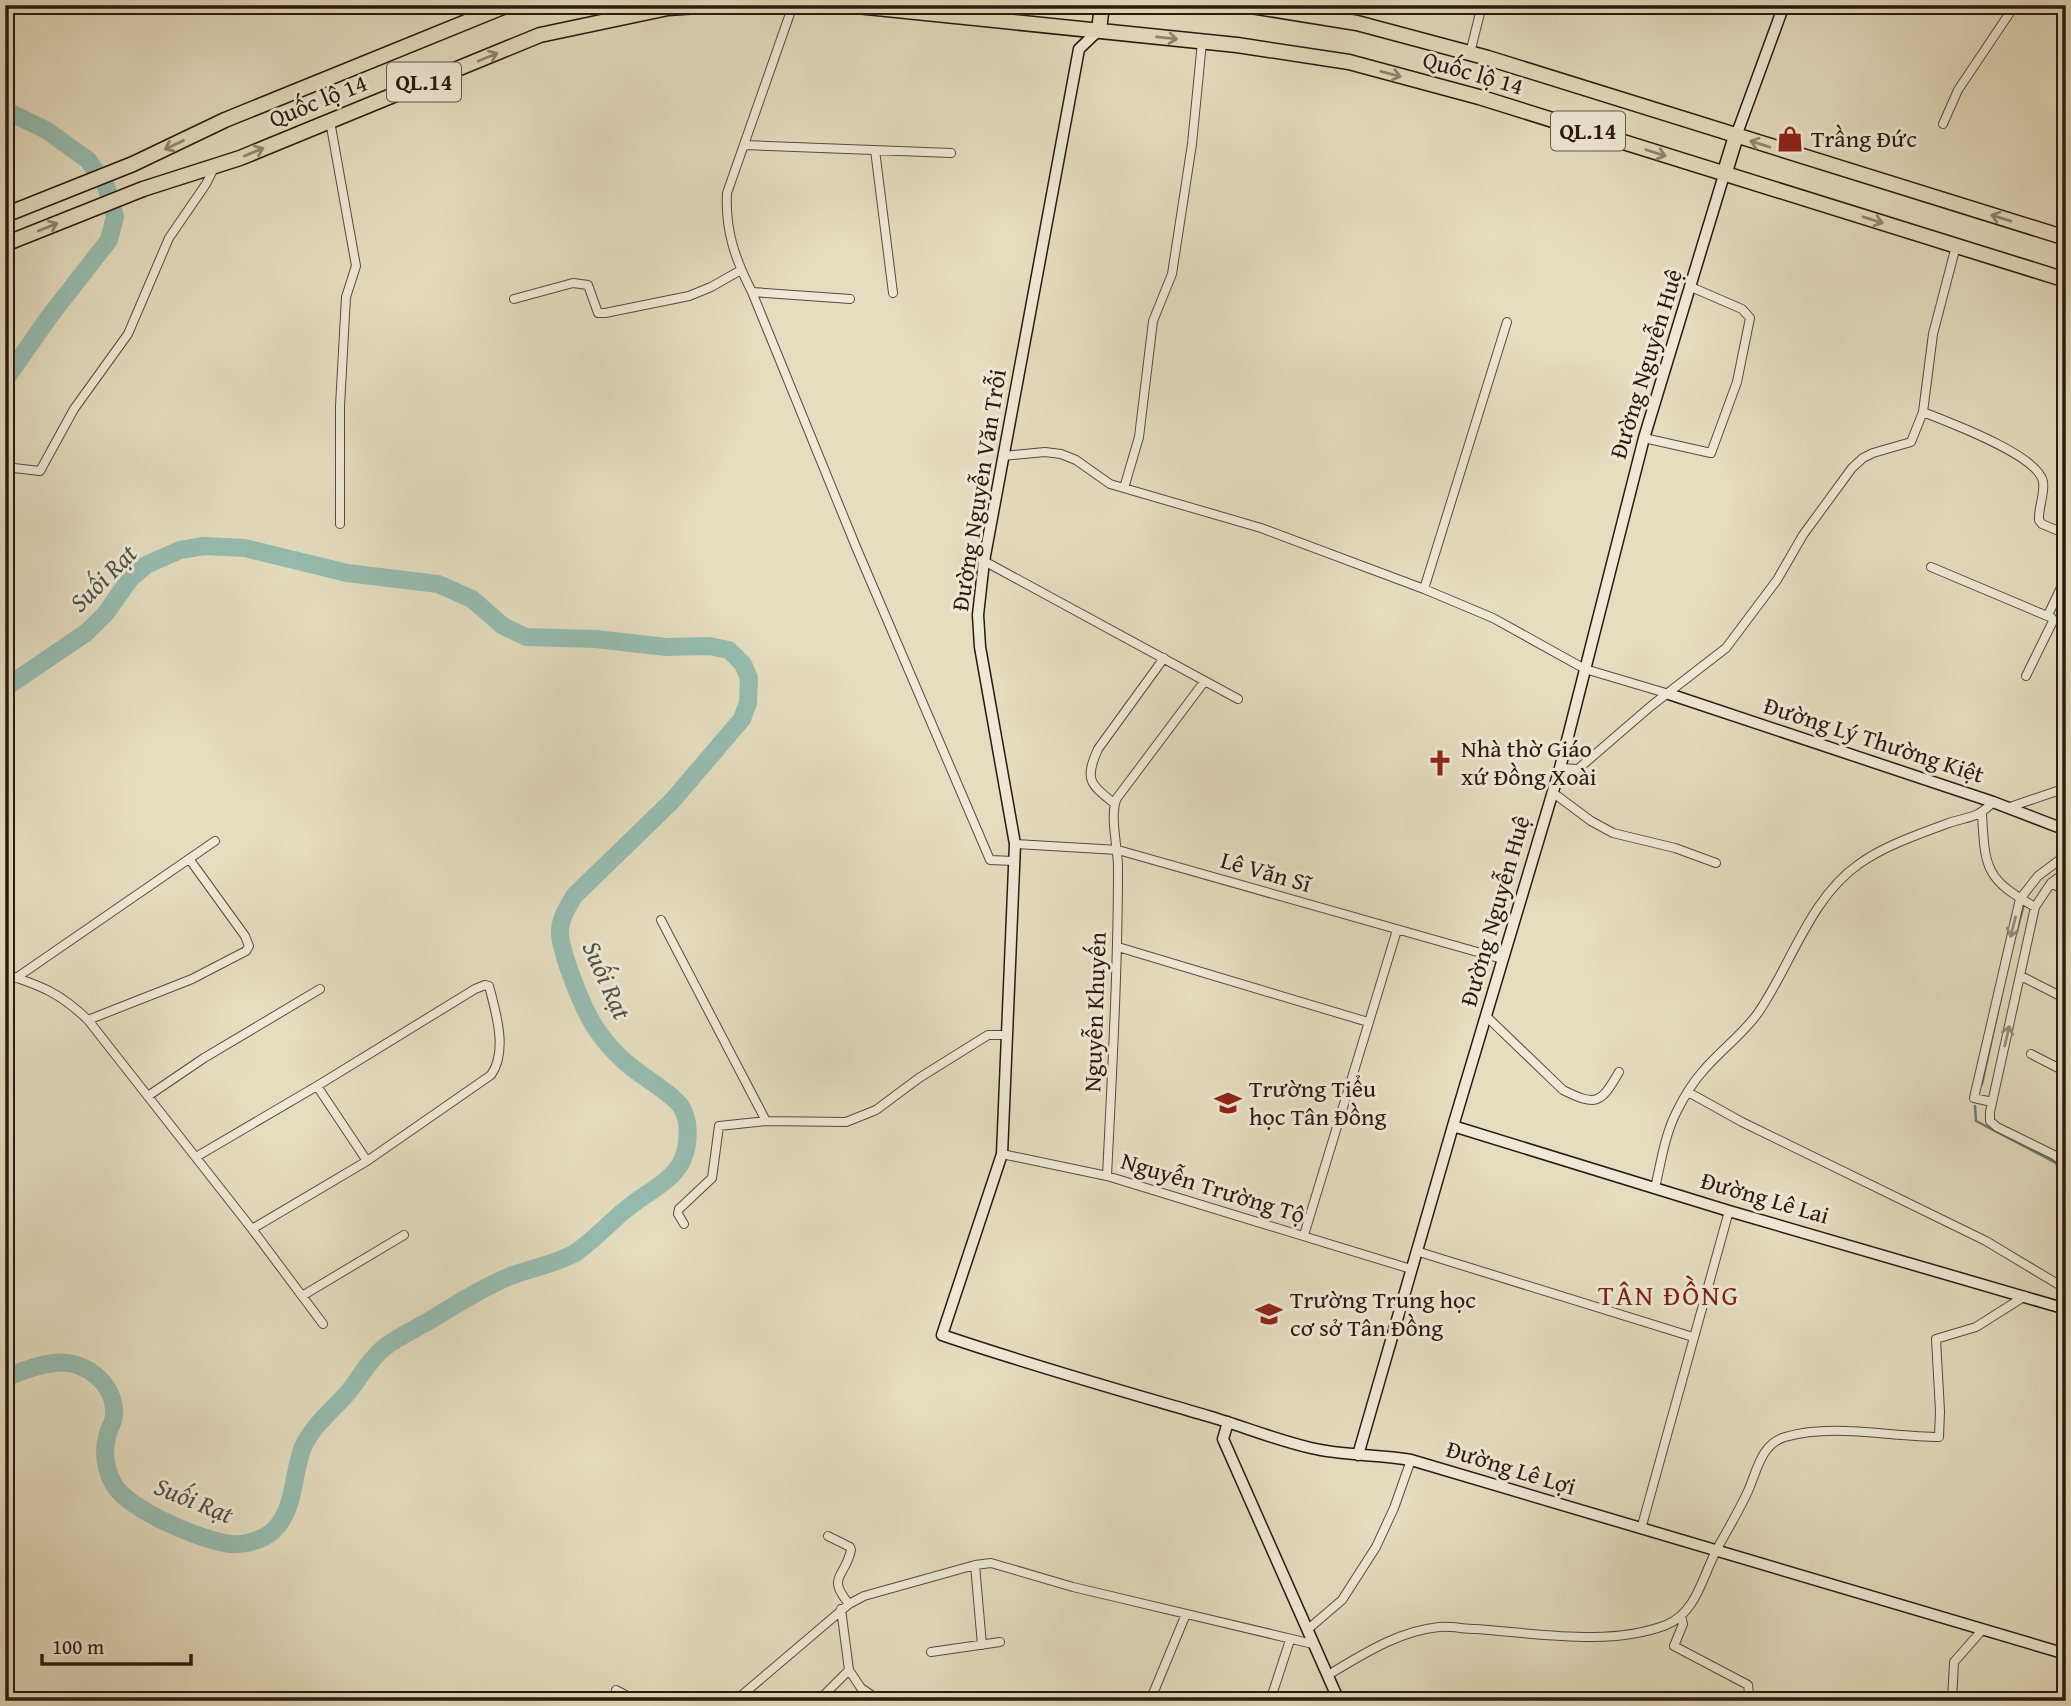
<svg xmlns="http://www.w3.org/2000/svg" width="2071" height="1706" font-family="'Gentium Book Plus',serif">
<rect width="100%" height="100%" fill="#e5ddc0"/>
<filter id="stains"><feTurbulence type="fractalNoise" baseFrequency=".00286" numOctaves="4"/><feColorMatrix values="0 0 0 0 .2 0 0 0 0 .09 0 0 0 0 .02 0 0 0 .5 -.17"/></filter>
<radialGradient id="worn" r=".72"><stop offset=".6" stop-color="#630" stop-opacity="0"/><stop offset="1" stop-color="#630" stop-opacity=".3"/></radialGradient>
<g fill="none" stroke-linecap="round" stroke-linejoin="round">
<!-- stream -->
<path stroke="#6a7b70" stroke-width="2.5" d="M2016,934L2023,908
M1982,1084L2003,988
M1975,1106L1976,1121L2056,1163L2066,1185"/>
<!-- river -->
<path stroke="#96bcb0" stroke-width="18" d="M5,110L46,130L88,160L106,186L115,217L109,240L49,317L5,380
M5,688L87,632L106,613L130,579L146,565L180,550L204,546L245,548L347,573L438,584L472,599L503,626L526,637L596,639L666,647L709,646L729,650L743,664L749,678L748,703L742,719L672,801L575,895C568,906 561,917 560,930C559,950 583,1009 595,1027C602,1038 614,1052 624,1061C639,1075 668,1090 680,1105C691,1120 689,1145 682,1161C672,1181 651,1190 634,1203C613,1218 596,1239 575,1253C554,1265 530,1268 508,1277C480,1289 455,1305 429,1321C415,1329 398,1337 385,1347C368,1360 358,1382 344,1397C329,1413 312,1427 303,1447C292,1474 296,1509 273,1531C263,1540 245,1545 231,1544C202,1541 126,1509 113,1483C105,1468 103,1450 108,1433C110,1427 114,1421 114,1415C116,1384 85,1359 54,1363C38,1365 21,1371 5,1378"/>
<!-- street casing -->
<g stroke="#584a3c" stroke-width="10">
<path id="street" d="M793,5L727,193C725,230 735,259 752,292L856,547L990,860L1014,861
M1470,53L1482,5
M330,121L356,266L346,297L340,406V524
M1943,124L1958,90L2015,5
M745,145L951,153
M875,150L893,293
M752,292L850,299
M514,299L573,283L588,285L598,313H605L689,296L711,287L741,270
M1923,412L1933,334L1956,246
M1644,438L1711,453L1737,382L1750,318L1742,309L1691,287
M1003,456L1045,452L1061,454L1076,460L1110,484L1261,528L1424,589L1493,618L1585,669L1669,694
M5,467L40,471L74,409L128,334L169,238L206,184L215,166
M1124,488L1139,437L1153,321L1172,274L1192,144L1202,42
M984,561L1238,699
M1931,567L2052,618L2053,621L2026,676
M1424,589L1507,322
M2048,615L2066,577
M1560,768L1578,769L1651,706L1726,648L1777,580L1803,535L1852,468L1863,458L1873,453L1911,442L1923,412C1948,422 2039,455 2043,482C2045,494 2038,508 2039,520L2042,524L2066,534
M1552,792L1591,821L1613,833L1675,848L1716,863
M1115,804C1090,784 1084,780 1098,749L1164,658
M2007,808L2066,788
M1982,814C1985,868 1985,879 2035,907
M1015,844L1118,850L1502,959
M2066,872L2051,883L2035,907L1990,1112V1121L1997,1127L2054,1155L2066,1164
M2051,883L2066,891
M661,920L766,1121
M1118,947L1368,1022
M5,974C42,986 60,993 88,1020L252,1229L323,1324
M2021,976L2066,999
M16,978L215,841
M1486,1016L1563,1090C1597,1107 1601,1103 1619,1072
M88,1020L192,979L246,951L249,946L245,936L190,860
M2031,1054L2066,1072
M317,1086L367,1161
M1688,1092L1742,1122L1986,1241L2066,1289
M148,1096L204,1058L320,989
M1992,1102L1974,1098L2020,899L2038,876L2066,855
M2064,1115L2066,1113
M1002,1154L1107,1176L1411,1269
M196,1157L317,1086L475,989L485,985L489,986C496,1013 508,1051 491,1075L367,1161L252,1229
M1107,1176C1112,1073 1118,970 1118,867C1118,848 1109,814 1117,798L1204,682
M1655,1188C1661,1162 1665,1134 1677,1111C1684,1097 1693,1082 1703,1071C1721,1050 1742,1035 1758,1013C1791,965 1810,898 1859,864C1884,846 1917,835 1946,824C1967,816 1976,820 1993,802
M684,1224L678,1214L679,1209L712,1178L719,1126L766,1121L846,1122L876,1110L919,1078L988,1035H1005
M1304,1235L1397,930
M1416,1251L1693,1337
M302,1296L404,1235
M1641,1529L1729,1211
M828,1536L850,1547L851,1550C845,1578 826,1576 849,1604
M975,1565L982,1645
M841,1609L849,1670L861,1688L880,1701
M1681,1616L1683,1624L1674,1646L1748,1685L1750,1701
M1307,1630L1342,1600L1376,1547L1394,1508L1411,1460
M931,1652L1000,1642
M1328,1675C1362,1655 1398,1631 1439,1627C1451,1626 1464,1629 1476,1629C1536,1633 1609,1647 1666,1625C1697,1613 1703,1574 1718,1547C1728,1529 1739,1511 1748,1491C1757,1471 1761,1444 1785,1437C1832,1423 1891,1437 1939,1437L1940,1411L1936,1339L1976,1327L2025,1296
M616,1690L637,1701
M735,1701L849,1604L864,1596L975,1565L991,1563L1073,1587L1313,1644
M818,1701L849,1670
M1150,1701L1186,1614
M1270,1701L1290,1640
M1656,1701L1658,1697
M1952,1701L1954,1662L1983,1629"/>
</g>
<!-- secondary casing -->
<g stroke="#291910" stroke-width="13">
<path id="secondary" d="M1099,30L1079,49L984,561L978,615L980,647L1015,844L1002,1154L942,1335C1030,1365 1119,1390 1208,1416C1242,1426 1276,1440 1311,1448C1344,1456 1378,1454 1411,1460L2066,1654
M1736,136L1784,5
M1669,694L1993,802L2066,830
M1453,1126L1729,1211L2066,1309
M1228,1422L1223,1439L1339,1701
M1358,1455L1453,1126L1560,768L1644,438L1724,175"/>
</g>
<!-- highway casing -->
<g stroke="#291910" stroke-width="17">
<path id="highway" d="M847,5L1237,45L1349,62L1479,97L2066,280
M1245,5L1357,23L1488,58L2066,238
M1099,30L1102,5
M1724,175L1736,136
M5,215L133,164L225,120L508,5
M5,244L143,189L240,158L540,35L668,8L712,5"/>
</g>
<!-- street -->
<use href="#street" stroke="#eee9d6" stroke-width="8"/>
<!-- secondary -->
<use href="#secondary" stroke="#eee9d6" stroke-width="10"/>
<!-- highway -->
<use href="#highway" stroke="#e5ddc0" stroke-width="14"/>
</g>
<!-- one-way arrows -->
<defs><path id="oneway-shaft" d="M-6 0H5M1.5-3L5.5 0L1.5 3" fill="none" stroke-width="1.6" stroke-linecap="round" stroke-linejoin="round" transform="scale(1.75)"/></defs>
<g stroke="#908571">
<use href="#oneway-shaft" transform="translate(1167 38) rotate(6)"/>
<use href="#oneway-shaft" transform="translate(488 57) rotate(-22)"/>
<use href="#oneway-shaft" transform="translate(1391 74) rotate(15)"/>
<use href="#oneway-shaft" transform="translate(1760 144) rotate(-163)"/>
<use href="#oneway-shaft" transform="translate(174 145) rotate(155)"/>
<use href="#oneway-shaft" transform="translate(254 152) rotate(-22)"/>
<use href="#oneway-shaft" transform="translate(1656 153) rotate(18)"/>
<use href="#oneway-shaft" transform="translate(2001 218) rotate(-163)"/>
<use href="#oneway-shaft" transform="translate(1873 220) rotate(17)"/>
<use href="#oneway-shaft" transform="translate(48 227) rotate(-22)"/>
</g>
<g stroke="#958b7d">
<use href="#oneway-shaft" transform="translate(2013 927) rotate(104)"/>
<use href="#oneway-shaft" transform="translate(2007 1036) rotate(-77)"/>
</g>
<!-- icons -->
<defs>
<g id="shop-bare" transform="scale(2.1)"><path d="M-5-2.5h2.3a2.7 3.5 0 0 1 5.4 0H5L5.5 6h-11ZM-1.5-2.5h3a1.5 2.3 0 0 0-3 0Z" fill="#8f2418" stroke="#eee9d6" stroke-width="2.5" paint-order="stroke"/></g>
<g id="church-bare" transform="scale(2.1)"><path d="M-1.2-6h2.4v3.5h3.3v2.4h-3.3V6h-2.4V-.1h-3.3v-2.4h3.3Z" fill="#8f2418" stroke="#eee9d6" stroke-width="2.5" paint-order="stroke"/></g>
<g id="school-bare" transform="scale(2.1)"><path d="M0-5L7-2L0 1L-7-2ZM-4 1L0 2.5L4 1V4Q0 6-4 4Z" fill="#8f2418" stroke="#eee9d6" stroke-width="2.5" paint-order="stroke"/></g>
</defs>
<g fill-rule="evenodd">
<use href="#shop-bare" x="1790" y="139"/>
<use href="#church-bare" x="1440" y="763"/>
<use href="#school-bare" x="1228" y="1103"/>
<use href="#school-bare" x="1269" y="1314"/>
</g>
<g text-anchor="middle" stroke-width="6" stroke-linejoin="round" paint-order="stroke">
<!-- shield labels -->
<g fill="#eee9d6" stroke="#64574b" stroke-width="2">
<rect x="387" y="62.5" width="74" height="39" rx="5"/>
<rect x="1551" y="111.5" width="74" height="39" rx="5"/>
</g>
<g font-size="23" font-weight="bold" fill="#291910">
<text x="424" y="90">QL.14</text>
<text x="1588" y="139">QL.14</text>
</g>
<!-- street labels -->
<g font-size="24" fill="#291910" stroke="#eee9d6">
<text transform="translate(1473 73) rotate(16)" y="8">Quốc lộ 14</text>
<text transform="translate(318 101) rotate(-22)" y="8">Quốc lộ 14</text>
<text transform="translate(1646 364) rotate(-73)" y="8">Đường Nguyễn Huệ</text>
<text transform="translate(979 490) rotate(-81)" y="8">Đường Nguyễn Văn Trỗi</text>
<text transform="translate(1874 740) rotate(18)" y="8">Đường Lý Thường Kiệt</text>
<text transform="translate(1266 872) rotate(16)" y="8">Lê Văn Sĩ</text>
<text transform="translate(1495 911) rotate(-74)" y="8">Đường Nguyễn Huệ</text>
<text transform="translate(1095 1012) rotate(-88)" y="8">Nguyễn Khuyến</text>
<text transform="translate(1213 1188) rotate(17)" y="8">Nguyễn Trường Tộ</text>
<text transform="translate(1765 1198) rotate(16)" y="8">Đường Lê Lai</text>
<text transform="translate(1511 1468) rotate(17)" y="8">Đường Lê Lợi</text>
</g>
<!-- poi labels -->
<g font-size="24" fill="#291910" stroke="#eee9d6" text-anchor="start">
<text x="1811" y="147">Trầng Đức</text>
<text x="1461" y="757">Nhà thờ Giáo<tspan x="1461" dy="28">xứ Đồng Xoài</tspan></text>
<text x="1249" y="1097">Trường Tiểu<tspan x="1249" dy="28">học Tân Đồng</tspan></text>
<text x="1290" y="1308">Trường Trung học<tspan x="1290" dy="28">cơ sở Tân Đồng</tspan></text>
</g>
<!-- water labels -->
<g font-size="26" font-style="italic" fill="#4f5248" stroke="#eee9d6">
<text transform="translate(103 578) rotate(-45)" y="9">Suối Rạt</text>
<text transform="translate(607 980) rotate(66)" y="9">Suối Rạt</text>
<text transform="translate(194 1500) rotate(22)" y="9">Suối Rạt</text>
</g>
<!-- quarter labels -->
<g font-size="28" letter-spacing="2" fill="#7a1f14" stroke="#eee9d6">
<text x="1669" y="1305">TÂN ĐỒNG</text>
</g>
</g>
<!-- margin -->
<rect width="2071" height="1706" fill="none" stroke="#e5ddc0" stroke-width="28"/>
<rect x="7" y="7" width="2057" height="1692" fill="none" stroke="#291910" stroke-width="3.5"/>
<rect x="14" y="14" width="2043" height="1678" fill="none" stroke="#291910" stroke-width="2"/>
<!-- scale -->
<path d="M42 1654v10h149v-10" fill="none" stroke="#291910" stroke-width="3.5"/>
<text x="52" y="1654" font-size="21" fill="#291910" stroke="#eee9d6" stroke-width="5" paint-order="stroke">100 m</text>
<rect width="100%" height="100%" filter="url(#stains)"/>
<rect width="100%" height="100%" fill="url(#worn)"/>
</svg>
